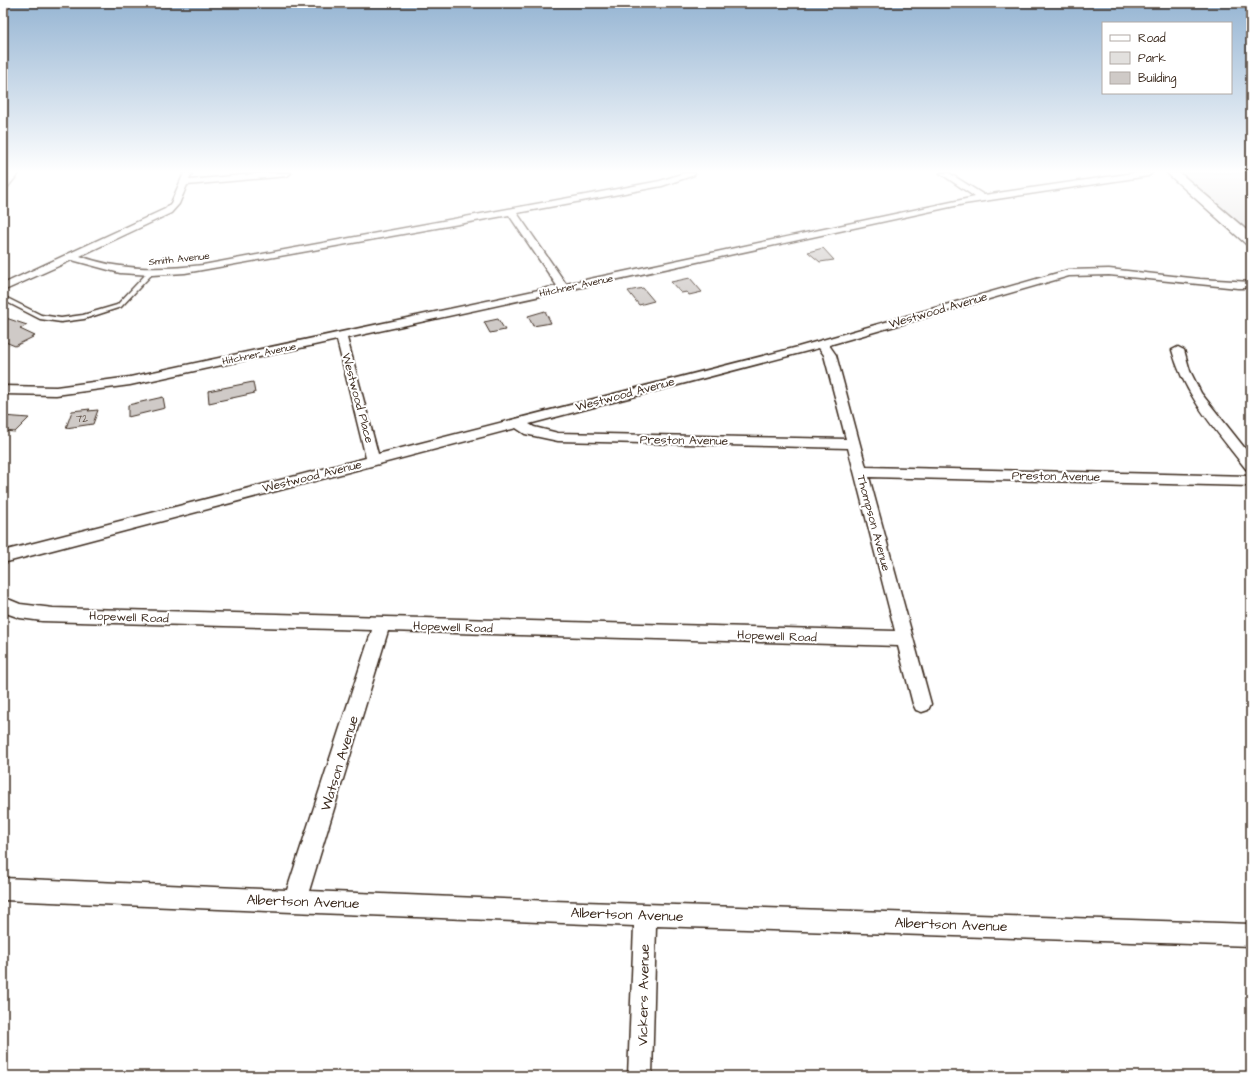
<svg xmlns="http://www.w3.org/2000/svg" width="1254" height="1079" font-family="'Architects Daughter',sans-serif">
<rect width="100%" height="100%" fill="#fff"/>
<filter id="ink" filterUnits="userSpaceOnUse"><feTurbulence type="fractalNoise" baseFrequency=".025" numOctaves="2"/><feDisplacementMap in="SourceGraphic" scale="8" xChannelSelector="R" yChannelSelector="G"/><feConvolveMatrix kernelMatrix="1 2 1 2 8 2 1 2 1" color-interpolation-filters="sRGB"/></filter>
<g filter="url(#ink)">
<!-- green -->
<path fill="#e2e0de" stroke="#8e857e" d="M1173,173H1251V241Z"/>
<!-- building -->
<path fill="#cfcac7" stroke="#3b2a1e" d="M823,248L834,260L820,262L808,252Z
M690,278L702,292L689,295L687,292L681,293L671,282Z
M643,288L654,301L639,305L628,291Z
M545,311L551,323L533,326L528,316Z
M3,317L27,325L20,329L35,336L15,346L3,341Z
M498,319L505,330L490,333L484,322Z
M253,382L255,393L209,403L208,391Z
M163,397L165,408L128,417V405Z
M90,409L88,411L98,410L93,424L66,428L72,411Z
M3,416L29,418L15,432L3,431Z"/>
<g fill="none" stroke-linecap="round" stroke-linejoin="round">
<!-- lane casing -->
<g stroke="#3b2a1e" stroke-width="3">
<path id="lane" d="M148,272L153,273L121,307L84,319L61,322L40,319L3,300V296L41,315L61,318L83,315L117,305Z"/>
</g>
<!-- street casing -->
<g stroke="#3b2a1e" stroke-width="3">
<path id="street" d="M11,173H19L6,189L3,190V182Z
M184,173H192L189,180L265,173H291L287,176L187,185L179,204L171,213L80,256C120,271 161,270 203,265L596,193L660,181L684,173H695L694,175L662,186L517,213L566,284L975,197L940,173H949L984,195L1134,173H1152L1148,176L964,204L347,338L378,454L798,347L1068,270L1109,269L1200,279L1251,282V288H1238L1109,275L1069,276L829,345L836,355L866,467L1251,476V486L869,477L931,704L928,710L922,712L916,710L913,704L898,646L388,631L309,891L553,901L1251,924V946L656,926L652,1076H628L634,926L3,900V878L287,890L372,630L42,621L20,618L3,612V597L20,604L53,608L895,631L848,448L558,441L525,434L516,428L3,563V551L366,458L337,340L130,385L56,395L3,394V386L56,387L130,377L557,286L509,215L185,273L152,275L120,273L72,260L3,291V284L165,209L171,203ZM819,348L824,355L846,439L558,433L534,427L529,424Z
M1178,347L1184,350L1190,371L1201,393L1251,456V471L1246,469C1217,431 1185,397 1172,350Z"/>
</g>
<!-- secondary casing -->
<g stroke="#3b2a1e" stroke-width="3">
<path id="secondary" d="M1167,173H1180L1251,234V245L1246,244Z"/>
</g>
<!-- lane -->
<use href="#lane" fill="#fff" fill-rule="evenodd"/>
<!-- street -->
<use href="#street" fill="#fff" fill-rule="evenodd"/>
<!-- secondary -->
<use href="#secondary" fill="#fff" fill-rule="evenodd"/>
</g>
</g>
<!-- sky -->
<linearGradient id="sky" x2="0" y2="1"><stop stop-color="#96b5d3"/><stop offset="0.53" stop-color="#fff"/><stop offset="1" stop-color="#fff" stop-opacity="0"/></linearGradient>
<rect width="1254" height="324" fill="url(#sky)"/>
<g text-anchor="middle" stroke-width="4" stroke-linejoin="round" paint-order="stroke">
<!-- far-street labels -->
<g font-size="10" fill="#3b2a1e" stroke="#fff">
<text transform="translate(179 258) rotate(-6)" y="4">Smith Avenue</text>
<text transform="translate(576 285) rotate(-12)" y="4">Hitchner Avenue</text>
<text transform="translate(259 353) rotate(-12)" y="4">Hitchner Avenue</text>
</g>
<!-- number labels -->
<g font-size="10" fill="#605248">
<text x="82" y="422">72</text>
</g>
<!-- street labels -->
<g font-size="12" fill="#3b2a1e" stroke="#fff">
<text transform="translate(938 310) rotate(-16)" y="4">Westwood Avenue</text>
<text transform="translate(625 394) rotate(-15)" y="4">Westwood Avenue</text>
<text transform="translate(358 398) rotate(75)" y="4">Westwood Place</text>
<text transform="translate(684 440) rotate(1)" y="4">Preston Avenue</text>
<text transform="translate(312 476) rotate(-14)" y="4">Westwood Avenue</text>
<text transform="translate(1056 476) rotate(1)" y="4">Preston Avenue</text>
<text transform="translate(874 523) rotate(75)" y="4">Thompson Avenue</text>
<text transform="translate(129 617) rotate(2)" y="4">Hopewell Road</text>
<text transform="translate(453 627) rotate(2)" y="4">Hopewell Road</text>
<text transform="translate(777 636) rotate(2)" y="4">Hopewell Road</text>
</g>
<!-- near-street labels -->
<g font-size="14" fill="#3b2a1e" stroke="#fff">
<text transform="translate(339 763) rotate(-73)" y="5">Watson Avenue</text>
<text transform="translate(303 901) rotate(2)" y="5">Albertson Avenue</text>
<text transform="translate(627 914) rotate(2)" y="5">Albertson Avenue</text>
<text transform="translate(951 924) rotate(2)" y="5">Albertson Avenue</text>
<text transform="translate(643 995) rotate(-89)" y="5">Vickers Avenue</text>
</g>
</g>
<!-- margin -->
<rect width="1254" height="1079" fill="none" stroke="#fff" stroke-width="16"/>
<rect x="8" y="8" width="1238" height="1063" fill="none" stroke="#3b2a1e" stroke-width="1.5" filter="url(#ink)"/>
<!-- legend -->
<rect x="1102" y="22" width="130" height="72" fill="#ffffff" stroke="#b1aaa5"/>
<rect x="1110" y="35" width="20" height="6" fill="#ffffff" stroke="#b1aaa5"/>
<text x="1138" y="42" font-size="12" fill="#3b2a1e">Road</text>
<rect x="1110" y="52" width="20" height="12" fill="#e2e0de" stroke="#b1aaa5"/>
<text x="1138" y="62" font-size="12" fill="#3b2a1e">Park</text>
<rect x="1110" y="72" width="20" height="12" fill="#cfcac7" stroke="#b1aaa5"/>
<text x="1138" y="82" font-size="12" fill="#3b2a1e">Building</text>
</svg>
